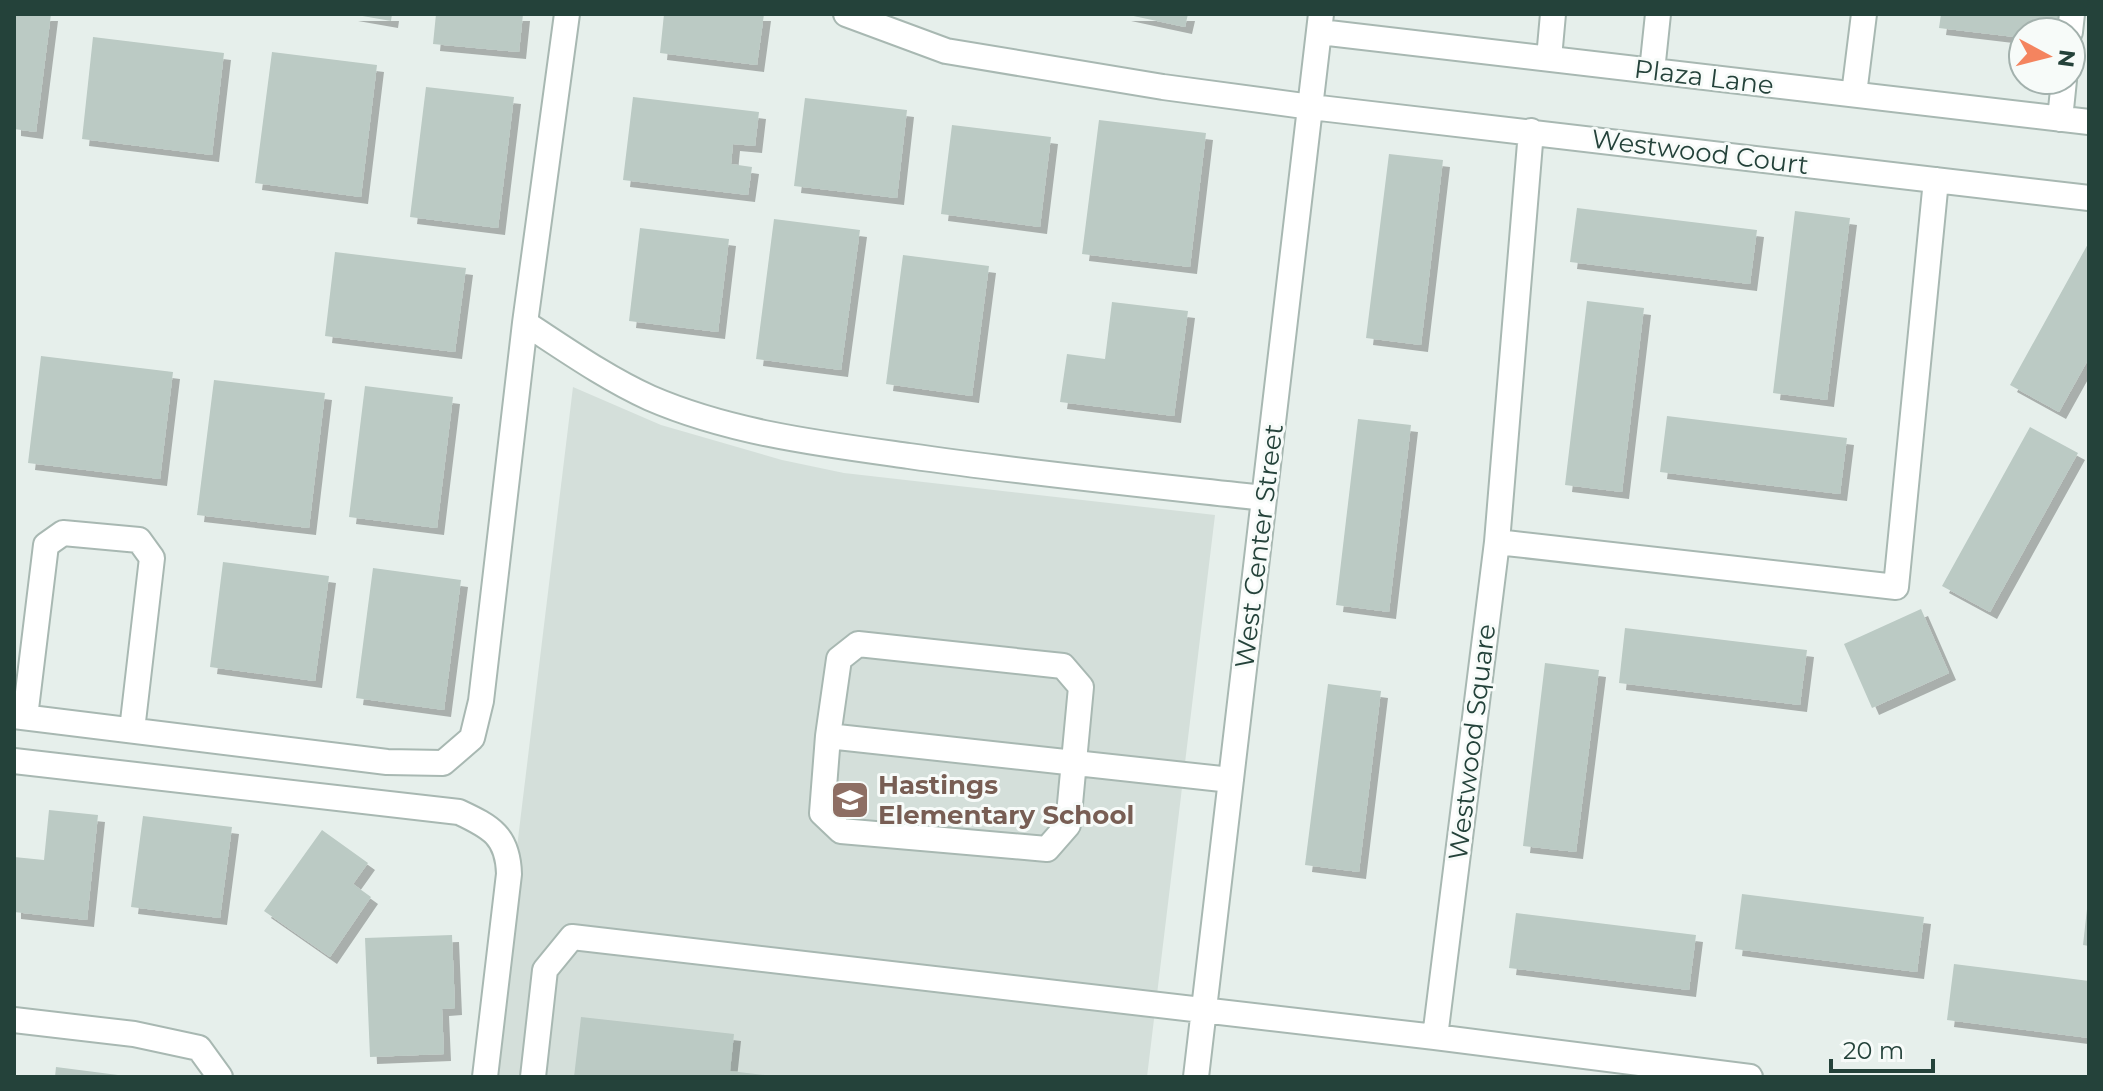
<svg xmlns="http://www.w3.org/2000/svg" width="2103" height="1091" font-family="Montserrat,sans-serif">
<defs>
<filter id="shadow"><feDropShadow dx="7" dy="7" stdDeviation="0" flood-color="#0004"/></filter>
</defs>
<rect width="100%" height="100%" fill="#e6efeb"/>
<!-- built -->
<path fill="#d4dfda" d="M573,387L661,425L782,460L844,473L1215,515L1147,1077H489Z"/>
<!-- building -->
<path fill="#bbcac4" filter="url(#shadow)" d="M14,14H51L36,132L14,129Z
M351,14H392L391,21Z
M436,14H523L519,52L433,44Z
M664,14H764L757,65L660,53Z
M1124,14H1188L1185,27Z
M1941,14H2059L2057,32H2023V38L1939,28Z
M93,37L224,53L212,155L82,139Z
M272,52L377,65L361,197L255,183Z
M426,87L514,97L498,228L410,217Z
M633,97L759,112L755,146L733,144L731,164L752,167L748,195L623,180Z
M805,98L907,110L897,198L794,186Z
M1099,120L1206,133L1190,267L1082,254Z
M952,125L1051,137L1040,227L941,214Z
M1389,154L1443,160L1421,345L1366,338Z
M1577,208L1757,230L1750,284L1570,262Z
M1795,211L1850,218L1827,400L1773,393Z
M774,219L860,230L841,370L756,359Z
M640,228L729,239L718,332L629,321Z
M2089,242V358L2059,412L2010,385Z
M335,252L466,268L455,352L325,336Z
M903,255L989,266L972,396L886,384Z
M1587,301L1644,308L1622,492L1565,485Z
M1112,302L1188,311L1174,416L1060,402L1067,354L1105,359Z
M41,356L173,372L160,479L28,463Z
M214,380L325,393L309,528L197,515Z
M365,386L453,397L437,528L349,517Z
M1667,416L1847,438L1840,494L1660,472Z
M1358,419L1411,425L1389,612L1336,605Z
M2030,427L2078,453L1990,612L1942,586Z
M223,562L329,576L315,681L210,667Z
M373,568L461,580L444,710L356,698Z
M1921,609L1949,673L1872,708L1844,644Z
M1625,628L1807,650L1800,705L1619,683Z
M1545,663L1599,670L1576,852L1523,846Z
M1328,684L1381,691L1359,872L1305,865Z
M49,810L98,815L87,920L14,912V857L44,860Z
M143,816L232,827L220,918L131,907Z
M322,830L368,863L353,884L371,897L330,957L264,911Z
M1742,894L1924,917L1917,972L1735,949Z
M2087,909H2089V946L2083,945Z
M1516,913L1696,935L1689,990L1509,968Z
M452,935L455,1008L442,1009L444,1054L370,1057L365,938Z
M1954,964L2089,981V1038L1947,1020Z
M581,1017L734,1034L730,1071L765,1075V1077H574Z
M56,1067L118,1075V1077H55Z"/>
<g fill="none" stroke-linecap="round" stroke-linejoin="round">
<!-- minor casing -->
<g stroke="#a8b8b2" stroke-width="28">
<path id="minor" d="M846,14L946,51L1163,87L1311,107L2089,198
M1320,32L2089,122
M2070,32L2072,14
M1549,58L1553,14
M1652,71L1658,14
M1854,94L1864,14
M2060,119L2064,80
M1531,131L1497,542L1435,1037L1750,1077
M525,323C565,349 606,378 650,398C731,433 822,444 909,456C1027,473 1146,485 1264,498
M1497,542L1896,587L1936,180
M14,716L387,762L443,763L472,738L481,701L525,323L567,14
M25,717L46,545L63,533L139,540L152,558L132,730
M828,736L839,659L858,644L1063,666L1081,687L1068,825L1047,849L841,831L822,813L828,736L1231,780
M14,761L459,812C491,827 508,836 509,874L485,1077
M14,1020L134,1034L199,1048L220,1077
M533,1077L545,970L572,937L1435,1037
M1196,1077L1321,14"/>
</g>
<!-- minor -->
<use href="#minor" stroke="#fff" stroke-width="24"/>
</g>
<!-- icons -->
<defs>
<g id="school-square" transform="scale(2)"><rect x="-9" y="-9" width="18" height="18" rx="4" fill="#8d6e63" stroke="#f7fbf9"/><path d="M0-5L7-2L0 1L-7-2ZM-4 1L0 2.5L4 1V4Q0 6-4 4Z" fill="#fff"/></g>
</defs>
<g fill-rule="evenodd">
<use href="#school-square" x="850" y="800"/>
</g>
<g text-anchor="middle" stroke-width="6" stroke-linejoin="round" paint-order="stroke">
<!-- street labels -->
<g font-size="26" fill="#24423a" stroke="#f7fbf9">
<text transform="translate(1704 77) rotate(7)" y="9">Plaza Lane</text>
<text transform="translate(1700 152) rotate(7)" y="9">Westwood Court</text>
<text transform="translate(1259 546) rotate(-83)" y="9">West Center Street</text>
<text transform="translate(1472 742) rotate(-83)" y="9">Westwood Square</text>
</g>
<!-- education labels -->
<g font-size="26" font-weight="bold" fill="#785e54" stroke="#f7fbf9" text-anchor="start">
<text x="878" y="794">Hastings<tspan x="878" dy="30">Elementary School</tspan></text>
</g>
</g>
<!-- border -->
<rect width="2103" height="1091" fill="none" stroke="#24423a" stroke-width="32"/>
<!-- north arrow -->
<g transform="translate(2047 56) rotate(97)"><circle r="38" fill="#f7fbf9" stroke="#a3b1ad" stroke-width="2"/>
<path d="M0-6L14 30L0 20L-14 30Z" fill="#f4845f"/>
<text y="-12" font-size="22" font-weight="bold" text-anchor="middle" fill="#24423a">N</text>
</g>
<!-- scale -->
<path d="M1831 1059v12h102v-12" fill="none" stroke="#24423a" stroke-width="4"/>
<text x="1843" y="1059" font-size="24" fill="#24423a" stroke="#f7fbf9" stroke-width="6" paint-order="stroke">20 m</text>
</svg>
